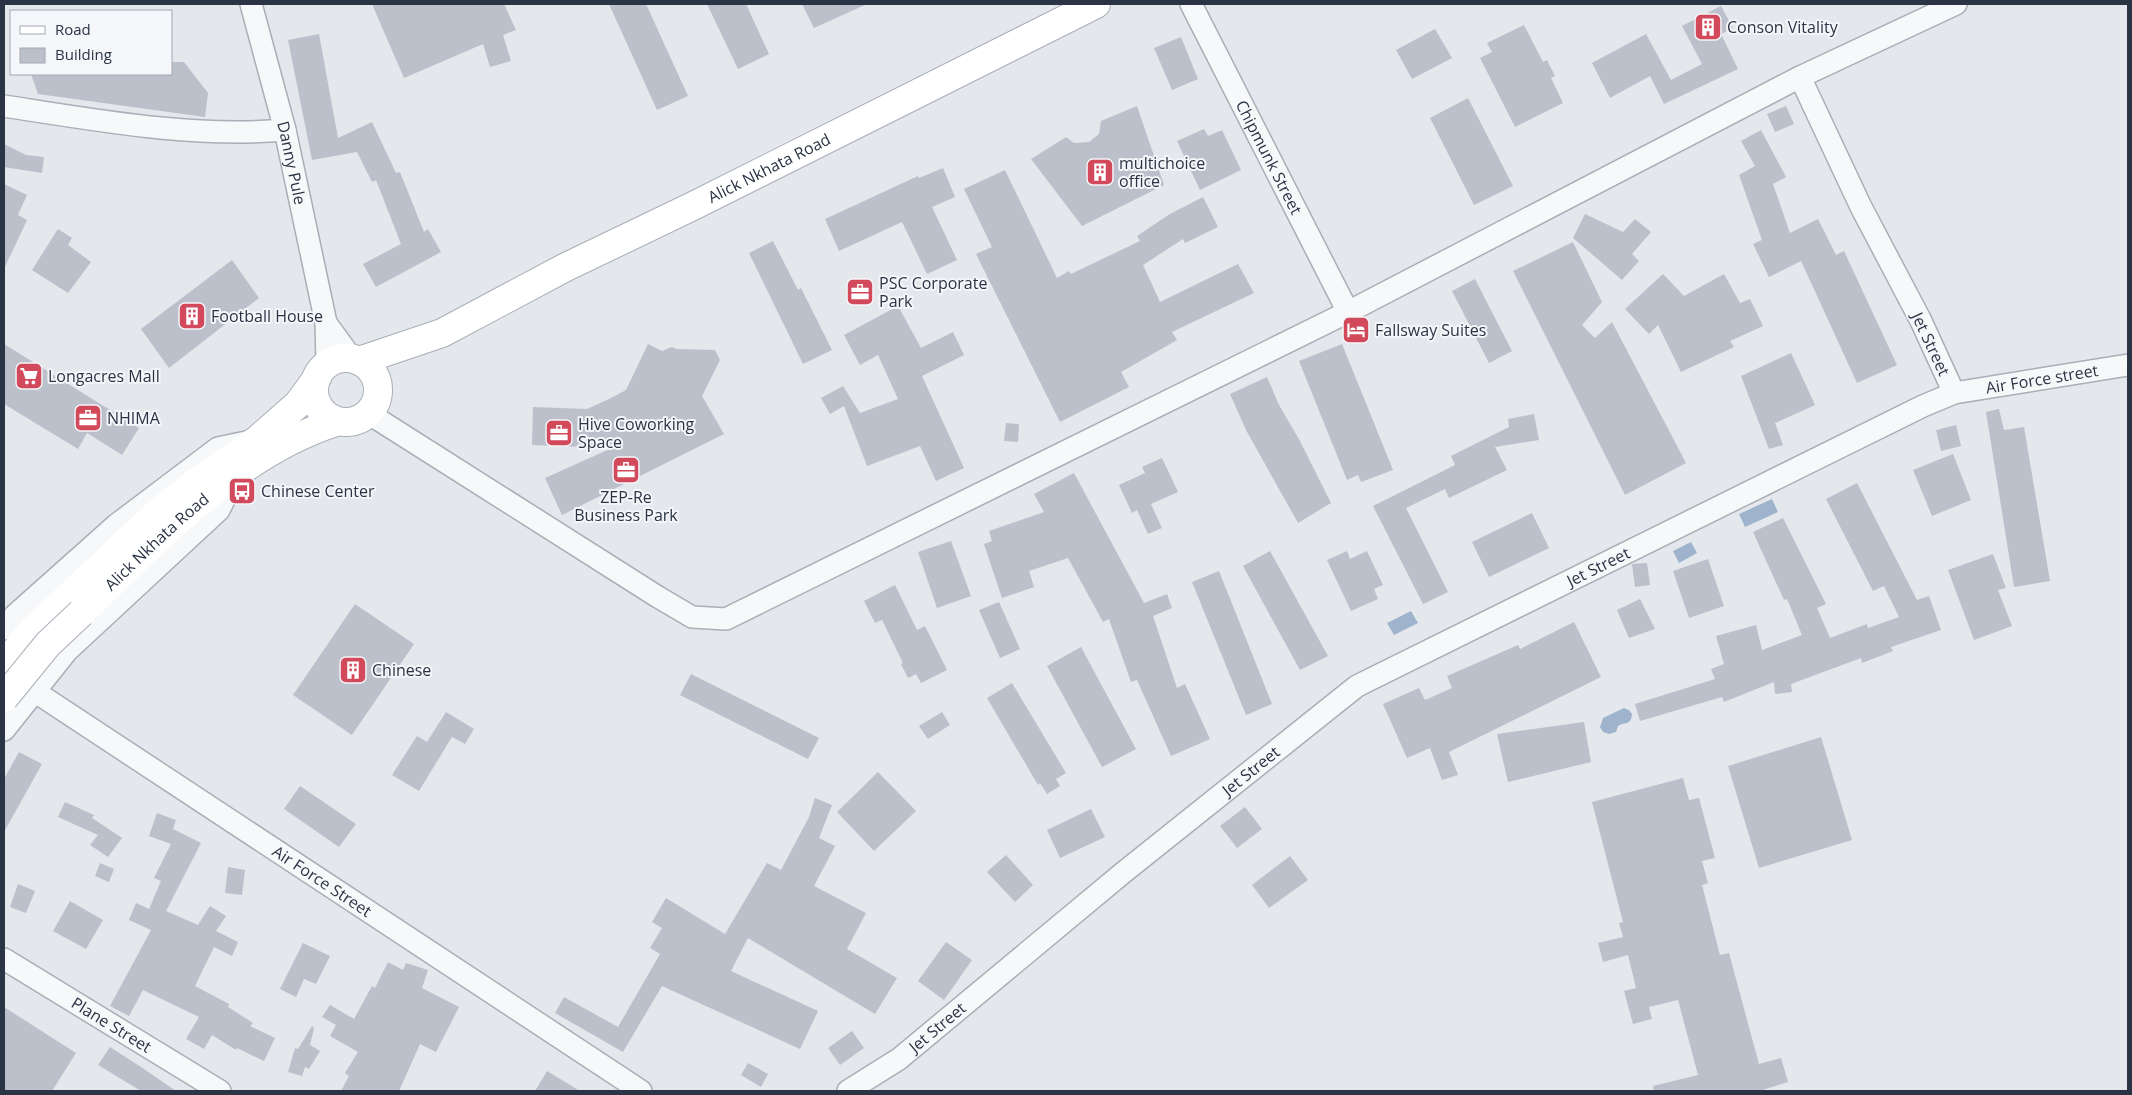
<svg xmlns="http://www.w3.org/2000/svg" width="2132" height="1095" font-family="'Open Sans',sans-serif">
<rect width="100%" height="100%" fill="#e4e7ec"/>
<!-- water -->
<path fill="#9fb4cc" d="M1772,499L1778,512L1745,527L1739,514Z
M1691,542L1697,553L1679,563L1673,551Z
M1411,611L1418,623L1394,635L1387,623Z
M1624,708L1629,710L1632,714C1631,726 1626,721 1618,726L1616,732L1609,734L1603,732L1600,727L1603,718Z"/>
<!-- building -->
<path fill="#bbc0ca" d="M372,4H504L516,30L503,35L511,61L490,67L483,44L404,78Z
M609,4H646L688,96L657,110Z
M707,4H746L769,54L738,69Z
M802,4H867L814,28Z
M1721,6L1733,28L1721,34L1738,69L1664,104L1650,76L1610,98L1592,63L1646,34L1671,80L1702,64L1682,26Z
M1524,25L1543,62L1547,60L1555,76L1551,78L1563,103L1515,127L1480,58L1492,52L1487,43Z
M1435,29L1452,58L1412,79L1396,50Z
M319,34L338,138L372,122L396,173L400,172L424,232L428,229L441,252L376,287L363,264L401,244L376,180L372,182L357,152L312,160L288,40Z
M1181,37L1198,79L1172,90L1154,48Z
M171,62H184L208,93L205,117L38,94L31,74H171Z
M1468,98L1513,186L1474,205L1430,118Z
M1137,106L1164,185L1082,226L1031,159L1066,137L1074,143L1089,142L1099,134L1101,121Z
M1786,106L1794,124L1775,132L1767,114Z
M1204,129L1208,136L1222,130L1241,170L1200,190L1177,141Z
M1761,130L1786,177L1773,184L1790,233L1818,219L1836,255L1844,251L1897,365L1857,383L1801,261L1769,277L1753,244L1762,240L1739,175L1755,166L1741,141Z
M4,144L26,155L44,157L42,173L4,167Z
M943,168L955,197L932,207L957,260L927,274L902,222L839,251L825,219L918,176L919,178Z
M1005,170L1057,278L1069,271L1071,274L1140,241L1137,236L1170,214L1203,197L1218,227L1185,243L1183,239L1143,265L1160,302L1238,264L1254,293L1172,332L1177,340L1121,372L1129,387L1060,422L976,254L992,247L964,189Z
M4,184L27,195L18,215L27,220L4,269Z
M1585,214L1623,232L1635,219L1651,232L1632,254L1639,261L1622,280L1573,238Z
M58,229L72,238L68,245L91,262L68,293L32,270Z
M773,241L798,290L801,288L832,350L803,364L749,253Z
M1573,242L1602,302L1582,325L1595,338L1612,322L1686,463L1625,495L1513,271Z
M232,260L259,298L169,368L141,329Z
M1663,274L1684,296L1724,274L1740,303L1750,299L1763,326L1730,341L1734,347L1681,372L1658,325L1649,334L1625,309Z
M1475,279L1512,351L1489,363L1452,291Z
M898,306L921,348L953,332L964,355L922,376L964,468L936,481L920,446L867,466L844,406L830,414L821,398L843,386L860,413L898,399L878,355L860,365L844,335Z
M4,344L139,428L122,455L87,433L78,449L4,404Z
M648,344L662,351L672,347L677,349L715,350L720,360L702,396L724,434L562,515L545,478L612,448L532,445L533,407L587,409L609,399L626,390Z
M1342,344L1393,470L1361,482L1358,475L1347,480L1299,361Z
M1791,353L1815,405L1775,423L1783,445L1769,449L1741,376Z
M1267,377L1279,405L1300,441L1331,503L1298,523L1246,430L1230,394Z
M1999,409L2004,430L2024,427L2050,581L2014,587L1986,412Z
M1534,414L1539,440L1495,447L1507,470L1449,498L1445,489L1406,508L1448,592L1423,604L1373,506L1455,465L1451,456L1509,427L1508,419Z
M1006,423L1019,424L1018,442L1004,441Z
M1956,425L1961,446L1941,451L1936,430Z
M1953,454L1971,500L1932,516L1913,470Z
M1162,458L1178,492L1151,504L1162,528L1148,534L1137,510L1132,513L1119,485L1145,473L1142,467Z
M1074,473L1144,603L1167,594L1172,608L1153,616L1177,688L1185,684L1210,739L1171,756L1137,680L1131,682L1109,619L1103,622L1068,558L1029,571L1034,587L1002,598L984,544L992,541L989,531L1044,512L1034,494Z
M1857,483L1917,600L1929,596L1941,630L1891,647L1893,651L1862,663L1861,658L1791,684L1792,692L1775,694L1774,682L1724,702L1722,697L1640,721L1635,704L1715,679L1711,669L1724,664L1716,636L1756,625L1762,650L1802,635L1787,599L1784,600L1753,532L1783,518L1826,604L1817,608L1830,638L1867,624L1868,628L1899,617L1884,586L1873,591L1826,499Z
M1532,513L1549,548L1489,577L1472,542Z
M951,541L971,596L937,608L918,552Z
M1270,551L1328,656L1300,670L1243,566Z
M1347,551L1350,559L1367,551L1383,585L1374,589L1378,599L1351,611L1327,560Z
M1993,554L2006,588L1998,590L2012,626L1974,640L1948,570Z
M1708,559L1724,606L1689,618L1673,571Z
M1647,563L1650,585L1635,587L1632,564Z
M1219,571L1272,704L1246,715L1192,582Z
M895,585L917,630L925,626L947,670L921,683L916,674L908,678L901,664L903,663L882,620L875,623L864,601Z
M1640,599L1655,629L1629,638L1617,610Z
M999,602L1020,649L1000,658L979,610Z
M355,604L414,644L352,735L293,695Z
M1574,622L1601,677L1449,752L1458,775L1442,780L1430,748L1407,758L1383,704L1419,688L1425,700L1452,688L1447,676L1518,645L1520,649Z
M1081,647L1136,749L1102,767L1047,666Z
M691,674L819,738L808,759L680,695Z
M1012,683L1066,773L1056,779L1060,786L1047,794L1040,783L1038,785L987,698Z
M446,712L474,729L465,744L452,737L419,791L392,775L417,736L427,742Z
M942,712L950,725L928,739L919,726Z
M1584,722L1591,762L1508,782L1497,734Z
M1821,737L1852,840L1759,868L1728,766Z
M19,752L42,764L4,832V779Z
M878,772L916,811L874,851L837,812Z
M1683,778L1689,800L1699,798L1715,858L1702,861L1708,883L1702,885L1720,955L1729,953L1759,1064L1781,1058L1788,1082L1759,1091H1654L1653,1086L1698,1075L1678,1000L1649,1007L1652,1019L1633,1024L1624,991L1636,988L1628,955L1603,962L1598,943L1623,937L1619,923L1623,922L1592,802Z
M300,786L356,824L339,847L284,809Z
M815,798L832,805L819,838L835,846L814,886L866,913L847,949L897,978L875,1014L748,938L731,971L818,1011L800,1049L662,986L623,1052L555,1013L564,997L618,1027L660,954L650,948L662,928L652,922L666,898L725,934L767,863L781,870L809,817Z
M65,802L94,815L92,818L122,838L108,857L90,845L98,835L58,817Z
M1245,807L1262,829L1237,848L1220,826Z
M1091,809L1105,837L1060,858L1047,830Z
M157,813L176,820L173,829L201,843L166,911L198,925L210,906L226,916L216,931L238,942L232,956L214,947L195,986L229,1004L228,1007L253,1023L250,1026L275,1038L264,1061L237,1048L236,1050L212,1035L204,1049L186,1039L199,1017L143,990L129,1016L110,1006L151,930L129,920L136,903L149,909L161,881L154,878L171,844L149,836Z
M1006,855L1033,885L1015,902L987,872Z
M1290,856L1308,880L1269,908L1252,885Z
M100,863L114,869L109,882L95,876Z
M228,867L245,870L242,895L225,893Z
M18,884L35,891L26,913L10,907Z
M70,901L103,920L86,949L53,931Z
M946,942L972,960L944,1000L918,981Z
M303,943L330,956L316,984L304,979L296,997L280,989Z
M388,962L403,970L406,963L428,970L422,988L459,1007L436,1052L420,1044L399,1091H341L349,1076L345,1073L358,1052L330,1036L336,1025L322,1017L330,1005L354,1019L372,986L375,988Z
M4,1007L76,1053L52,1091H4Z
M312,1026L314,1028L310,1045L320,1051L309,1069L305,1067L302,1076L288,1072L295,1048L298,1049Z
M852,1031L864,1048L840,1065L828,1048Z
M110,1047L141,1067L176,1091H141L98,1065Z
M748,1063L768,1074L761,1087L741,1075Z
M547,1071L580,1091H535Z"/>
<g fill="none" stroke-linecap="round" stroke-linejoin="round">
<!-- street casing -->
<g stroke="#a9aeb7" stroke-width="24">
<g id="street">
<path id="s1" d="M251,4L285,130L326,323L327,364"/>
<path id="s2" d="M1191,4L1348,312"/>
<path d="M4,106C96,120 192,138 285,130"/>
<path d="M326,323L353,360"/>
<path id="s3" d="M1954,393L2128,365"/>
<path d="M368,413L658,597L692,617L726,619L1348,312L1800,77"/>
<path d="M4,629L15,615L116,525L218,448L251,441"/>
<path id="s4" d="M8,671L34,691L641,1091"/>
<path d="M4,730L67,651L219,510L236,476"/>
<path id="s5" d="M4,959L220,1091"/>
<path id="s6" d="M848,1091L899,1059L1124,872L1357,686L1923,406L1954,393L1921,321L1861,207L1800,77L1956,4"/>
</g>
</g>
<!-- secondary casing -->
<g stroke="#a9aeb7" stroke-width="30">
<g id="secondary">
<circle cx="346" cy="390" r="32"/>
<path id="s7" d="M359,361L442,333L566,267L693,206L1096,4"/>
<path id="s8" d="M81,613C155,542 236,454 336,422"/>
<path d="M4,665L32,631L153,517L195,483L257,440L298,404L317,378"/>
</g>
</g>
<!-- street -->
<use href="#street" stroke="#f7f8fa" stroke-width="21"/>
<!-- secondary -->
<use href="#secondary" stroke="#fff" stroke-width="28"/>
<!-- secondary-bridge casing -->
<g stroke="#a9aeb7" stroke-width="30" stroke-linecap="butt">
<path id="secondary-bridge" d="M4,698L48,644L81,613"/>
</g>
<!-- secondary-bridge -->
<use href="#secondary-bridge" stroke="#fff" stroke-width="28"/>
</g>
<!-- icons -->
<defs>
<g id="building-square" transform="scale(1.4375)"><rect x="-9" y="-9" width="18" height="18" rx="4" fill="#d1495b" stroke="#f4f6f9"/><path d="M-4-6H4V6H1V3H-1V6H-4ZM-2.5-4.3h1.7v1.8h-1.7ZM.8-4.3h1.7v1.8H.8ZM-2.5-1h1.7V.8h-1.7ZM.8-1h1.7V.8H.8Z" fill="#fff"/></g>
<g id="office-square" transform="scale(1.4375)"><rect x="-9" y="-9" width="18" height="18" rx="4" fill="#d1495b" stroke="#f4f6f9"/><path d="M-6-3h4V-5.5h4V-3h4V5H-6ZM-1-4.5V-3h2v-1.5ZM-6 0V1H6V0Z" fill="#fff"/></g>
<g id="hotel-square" transform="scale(1.4375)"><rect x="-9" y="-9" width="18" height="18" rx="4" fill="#d1495b" stroke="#f4f6f9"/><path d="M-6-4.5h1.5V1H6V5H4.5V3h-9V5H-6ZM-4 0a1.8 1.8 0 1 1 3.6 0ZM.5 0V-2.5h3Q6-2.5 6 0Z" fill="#fff"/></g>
<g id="supermarket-square" transform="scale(1.4375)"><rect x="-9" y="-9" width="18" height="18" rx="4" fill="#d1495b" stroke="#f4f6f9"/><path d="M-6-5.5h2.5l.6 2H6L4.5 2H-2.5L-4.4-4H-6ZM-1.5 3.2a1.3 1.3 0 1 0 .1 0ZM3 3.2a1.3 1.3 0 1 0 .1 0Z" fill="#fff"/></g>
<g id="bus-square" transform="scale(1.4375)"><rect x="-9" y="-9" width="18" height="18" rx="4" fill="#d1495b" stroke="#f4f6f9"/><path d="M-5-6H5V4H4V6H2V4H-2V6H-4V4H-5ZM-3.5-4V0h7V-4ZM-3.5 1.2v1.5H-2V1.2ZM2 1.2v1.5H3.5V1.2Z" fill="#fff"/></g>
</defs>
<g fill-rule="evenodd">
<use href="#building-square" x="1708" y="27"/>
<use href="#building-square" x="1100" y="172"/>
<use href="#office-square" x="860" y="292"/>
<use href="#building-square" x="192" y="316"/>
<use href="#hotel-square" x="1356" y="330"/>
<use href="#supermarket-square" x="29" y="376"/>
<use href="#office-square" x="88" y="418"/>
<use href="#office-square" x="559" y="433"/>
<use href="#office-square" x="626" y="470"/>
<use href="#bus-square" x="242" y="491"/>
<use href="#building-square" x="353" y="670"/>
</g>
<g text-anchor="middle" stroke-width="4" stroke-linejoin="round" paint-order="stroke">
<!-- poi labels -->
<g font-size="16" fill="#2b3445" stroke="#f4f6f9" text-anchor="start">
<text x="1727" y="33">Conson Vitality</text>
<text x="1119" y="169">multichoice<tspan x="1119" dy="18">office</tspan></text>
<text x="879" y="289">PSC Corporate<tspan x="879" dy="18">Park</tspan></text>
<text x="211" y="322">Football House</text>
<text x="1375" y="336">Fallsway Suites</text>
<text x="48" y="382">Longacres Mall</text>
<text x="107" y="424">NHIMA</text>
<text x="578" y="430">Hive Coworking<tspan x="578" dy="18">Space</tspan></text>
<text x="261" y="497">Chinese Center</text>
<text x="626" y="503" text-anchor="middle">ZEP-Re<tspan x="626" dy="18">Business Park</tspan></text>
<text x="372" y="676">Chinese</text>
</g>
<!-- street labels -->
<g font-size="16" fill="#2b3445" stroke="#f4f6f9">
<text dy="6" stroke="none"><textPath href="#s2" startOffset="172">Chipmunk Street</textPath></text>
<text dy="6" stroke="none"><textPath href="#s1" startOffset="164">Danny Pule</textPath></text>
<text dy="6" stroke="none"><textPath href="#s7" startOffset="454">Alick Nkhata Road</textPath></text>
<text transform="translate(1931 344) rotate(65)" y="6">Jet Street</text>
<text dy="6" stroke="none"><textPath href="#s3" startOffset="89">Air Force street</textPath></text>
<text dy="6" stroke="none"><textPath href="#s8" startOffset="104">Alick Nkhata Road</textPath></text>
<text dy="6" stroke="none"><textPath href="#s6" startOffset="920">Jet Street</textPath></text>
<text dy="6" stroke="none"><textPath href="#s6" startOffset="515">Jet Street</textPath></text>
<text dy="6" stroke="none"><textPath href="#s4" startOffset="378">Air Force Street</textPath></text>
<text dy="6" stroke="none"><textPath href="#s5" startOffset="126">Plane Street</textPath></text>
<text dy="6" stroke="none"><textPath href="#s6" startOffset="110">Jet Street</textPath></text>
</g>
</g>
<!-- border -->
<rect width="2132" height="1095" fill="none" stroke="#2b3445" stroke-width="10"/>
<!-- legend -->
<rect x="10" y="10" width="162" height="65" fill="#f4f6f9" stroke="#a4a8b1"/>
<rect x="20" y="26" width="25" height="8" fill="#ffffff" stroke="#a4a8b1"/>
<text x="55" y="35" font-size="15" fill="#2b3445">Road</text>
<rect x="20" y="48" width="25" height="15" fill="#bbc0ca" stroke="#a4a8b1"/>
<text x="55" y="60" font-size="15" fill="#2b3445">Building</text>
</svg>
